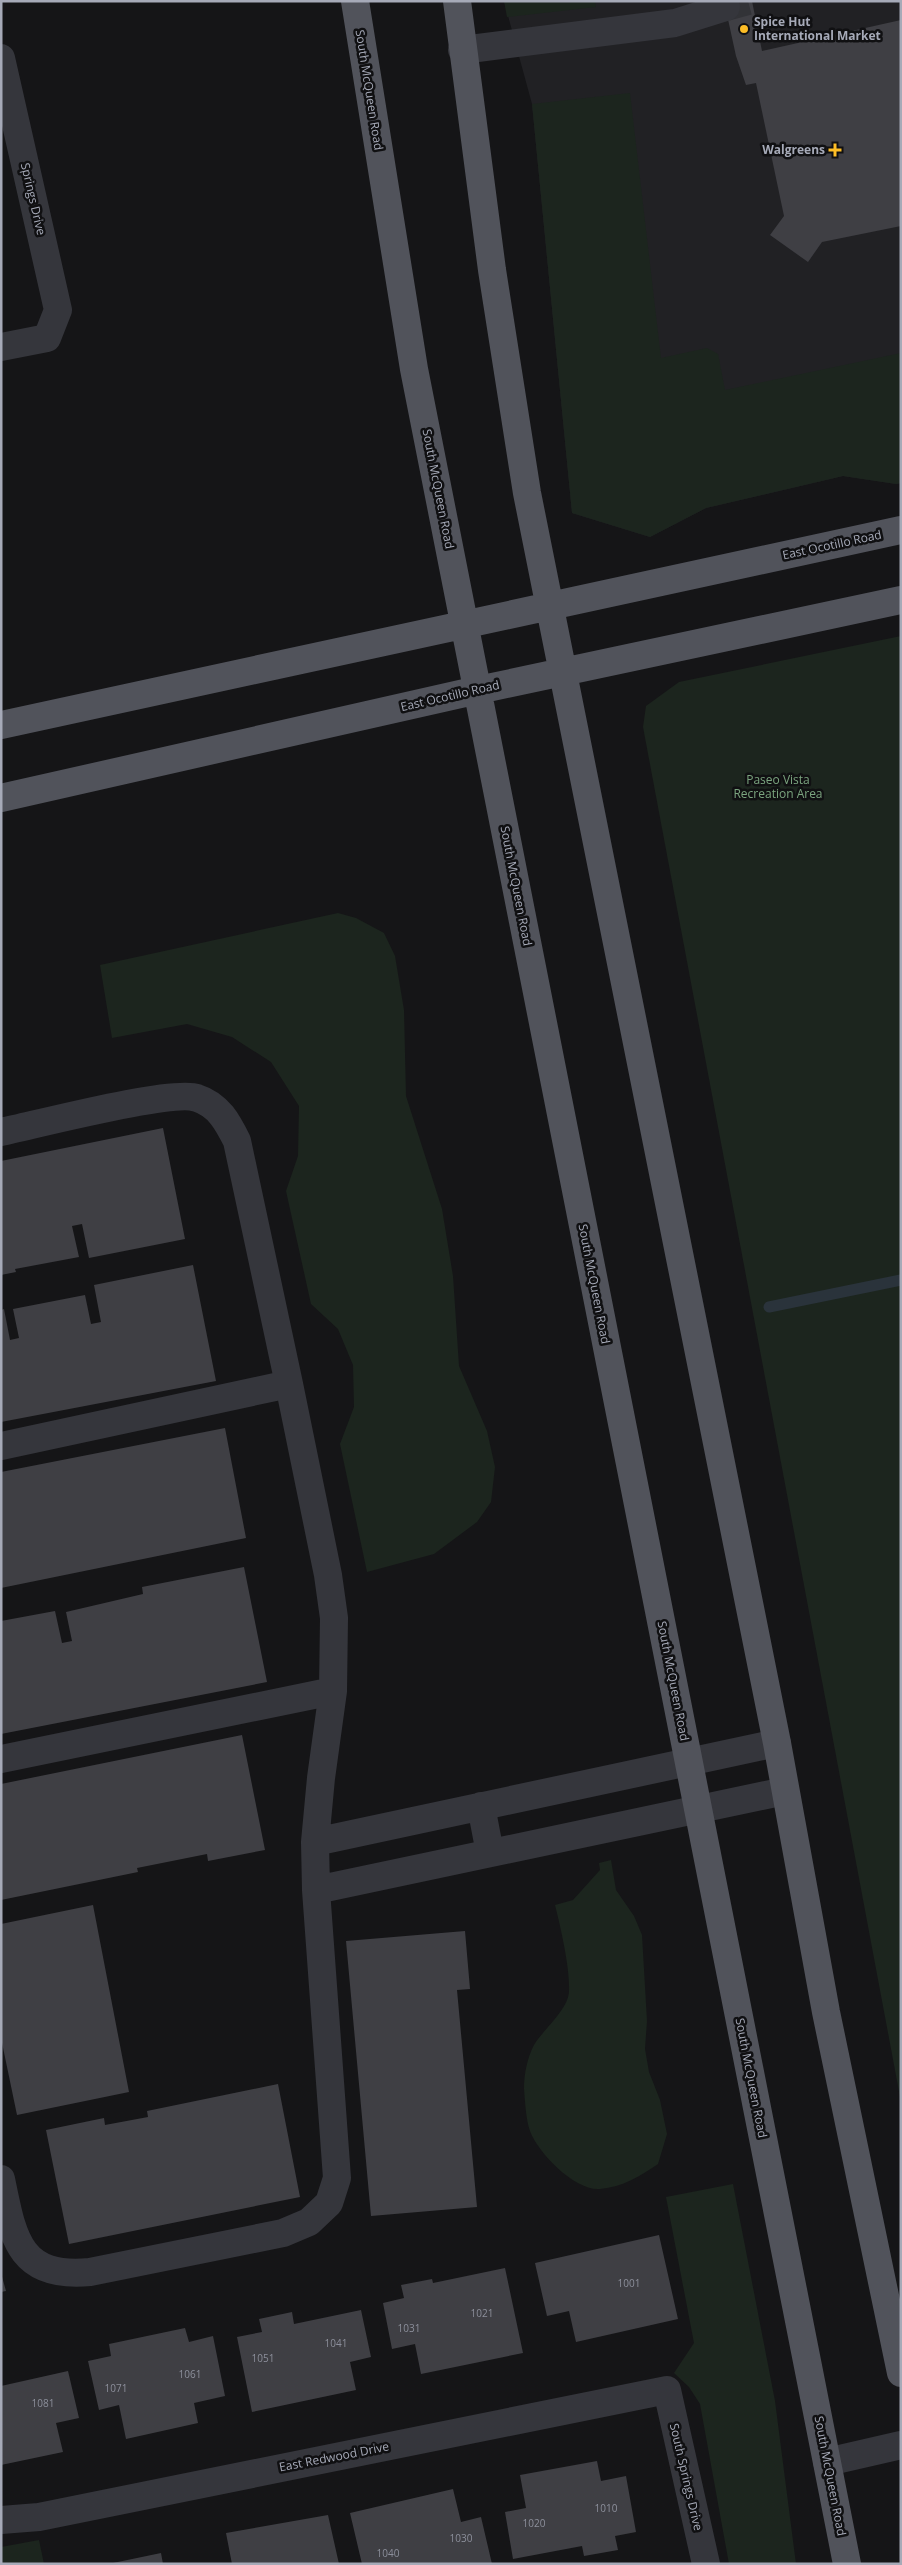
<svg xmlns="http://www.w3.org/2000/svg" width="902" height="2565" font-family="'Open Sans',sans-serif">
<rect width="100%" height="100%" fill="#151517"/>
<!-- built -->
<path fill="#212124" d="M504,1H901V483L896,484L843,476L706,508L650,537L572,513L532,104Z"/>
<!-- green -->
<path fill="#1c251e" d="M504,1H595L596,7L507,17Z
M630,93L661,358L707,348L718,354L725,390L901,353V483L896,484L843,476L706,508L650,537L572,513L532,104Z
M901,636V2102L643,727L646,706L679,682Z
M338,913L356,918L384,933L395,956L404,1010L406,1096L442,1209L453,1276L459,1366L487,1431L495,1467L491,1502L477,1522L434,1554L367,1572L340,1444L354,1407L353,1365L338,1329L311,1304L286,1191L298,1156L299,1106L271,1062L232,1037L187,1024L112,1038L100,965Z
M611,1860L616,1890L634,1916L642,1935L647,2021L645,2049L649,2072L660,2100L667,2134L658,2164C640,2176 623,2187 600,2189C575,2191 538,2153 530,2131C526,2120 525,2101 524,2089C524,2075 527,2058 534,2045C542,2031 569,2009 569,1991C570,1968 561,1929 555,1905L573,1900L600,1870L599,1863Z
M733,2184L775,2401L796,2564H729L700,2404L689,2387L674,2373L694,2343L666,2197Z
M39,2540L44,2564H1V2547Z"/>
<g fill="none" stroke-linecap="round" stroke-linejoin="round">
<!-- stream -->
<path stroke="#2a333b" stroke-width="11" d="M769,1307L901,1280"/>
</g>
<!-- building -->
<path fill="#3f3f44" d="M724,1H752L762,51L901,20V226L822,242L808,262L770,235L784,216L756,83L746,85L736,56Z
M163,1128L185,1239L89,1258L82,1224L72,1226L79,1257L15,1269L16,1272L1,1275V1161Z
M193,1265L216,1381L1,1422V1310L4,1309L10,1340L19,1338L13,1309L85,1295L91,1324L101,1322L94,1285Z
M225,1428L246,1538L1,1588V1472Z
M244,1567L267,1682L1,1734V1621L55,1611L62,1643L72,1641L66,1612L143,1594L142,1587Z
M242,1735L265,1850L208,1861L207,1854L137,1868L138,1872L1,1900V1784Z
M93,1905L129,2092L17,2115L1,2038V1924Z
M465,1931L470,1989L457,1990L477,2207L371,2216L346,1941Z
M278,2084L300,2197L69,2244L46,2130L104,2118L105,2125L148,2117L147,2111Z
M659,2235L678,2319L576,2342L569,2311L547,2316L535,2263Z
M505,2268L523,2353L421,2374L415,2344L392,2349L383,2303L404,2298L401,2285L432,2279L433,2283Z
M1,2273L6,2291L1,2292Z
M361,2310L371,2357L350,2362L356,2390L252,2412L237,2337L262,2332L259,2319L292,2312L294,2324Z
M185,2328L189,2342L213,2336L225,2396L194,2403L198,2423L126,2439L119,2405L99,2410L88,2361L111,2356L109,2344Z
M68,2371L79,2418L56,2423L63,2452L1,2465V2386Z
M597,2461L601,2481L626,2476L636,2532L615,2536L618,2550L584,2556L582,2546L513,2559L505,2512L526,2508L520,2475Z
M453,2489L461,2522L481,2517L492,2564H362L350,2513Z
M328,2515L339,2564H232L226,2533Z
M161,2553L163,2564H113V2563Z"/>
<g fill="none" stroke-linecap="round" stroke-linejoin="round">
<!-- minor-tunnel -->
<path stroke="#323337" stroke-width="28" stroke-dasharray="28 14" stroke-linecap="butt" d="M726,7L748,1"/>
<!-- minor -->
<path stroke="#35363c" stroke-width="28" d="M462,50L675,23L726,7
M1,58L58,310L47,338L1,347
M1,1132C35,1125 172,1089 197,1098C219,1105 228,1123 237,1141L289,1384L328,1575L334,1618L333,1691L321,1778L315,1842L316,1890L337,2178L329,2203L309,2222L283,2233L90,2272C18,2279 13,2237 1,2179
M1,1446L289,1384
M1,1759L333,1691
M481,1806L490,1853
M315,1842L777,1743
M316,1890L785,1791
M827,2462L901,2445
M1,2520L39,2517L667,2390L706,2564"/>
<!-- major -->
<path stroke="#51535b" stroke-width="28" d="M355,1L414,369L847,2564
M457,1L492,270L527,493L777,1743L826,2012L901,2373
M1,725L901,530
M1,798L478,690L901,600"/>
</g>
<!-- markers -->
<g fill="#fdbd26" stroke="#101012" stroke-width="2">
<circle cx="744" cy="29" r="5"/>
<path d="M832.5 142.5h5v5h5v5h-5v5h-5v-5h-5v-5h5z"/>
</g>
<g text-anchor="middle" stroke-width="5" stroke-linejoin="round" paint-order="stroke">
<!-- number labels -->
<g font-size="10" fill="#8c8f9b">
<text x="629" y="2287">1001</text>
<text x="482" y="2317">1021</text>
<text x="409" y="2332">1031</text>
<text x="336" y="2347">1041</text>
<text x="263" y="2362">1051</text>
<text x="190" y="2378">1061</text>
<text x="116" y="2392">1071</text>
<text x="43" y="2407">1081</text>
<text x="606" y="2512">1010</text>
<text x="534" y="2527">1020</text>
<text x="461" y="2542">1030</text>
<text x="388" y="2557">1040</text>
</g>
<!-- poi labels -->
<g font-size="12" font-weight="bold" fill="#a6aab8" stroke="#101012" text-anchor="start">
<text x="754" y="26">Spice Hut<tspan x="754" dy="14">International Market</tspan></text>
<text x="825" y="154" text-anchor="end">Walgreens</text>
</g>
<!-- street labels -->
<g font-size="12" fill="#a6aab8" stroke="#101012">
<text transform="translate(369 90) rotate(81)" y="4">South McQueen Road</text>
<text transform="translate(33 199) rotate(77)" y="4">Springs Drive</text>
<text transform="translate(438 489) rotate(79)" y="4">South McQueen Road</text>
<text transform="translate(832 545) rotate(-12)" y="4">East Ocotillo Road</text>
<text transform="translate(450 696) rotate(-13)" y="4">East Ocotillo Road</text>
<text transform="translate(516 886) rotate(79)" y="4">South McQueen Road</text>
<text transform="translate(594 1284) rotate(79)" y="4">South McQueen Road</text>
<text transform="translate(673 1681) rotate(79)" y="4">South McQueen Road</text>
<text transform="translate(751 2078) rotate(79)" y="4">South McQueen Road</text>
<text transform="translate(334 2457) rotate(-11)" y="4">East Redwood Drive</text>
<text transform="translate(830 2476) rotate(79)" y="4">South McQueen Road</text>
<text transform="translate(686 2477) rotate(77)" y="4">South Springs Drive</text>
</g>
<!-- park labels -->
<g font-size="12" fill="#7ba47f" stroke="#101012">
<text x="778" y="784">Paseo Vista<tspan x="778" dy="14">Recreation Area</tspan></text>
</g>
</g>
<!-- border -->
<rect width="902" height="2565" fill="none" stroke="#a6aab8" stroke-width="5"/>
</svg>
